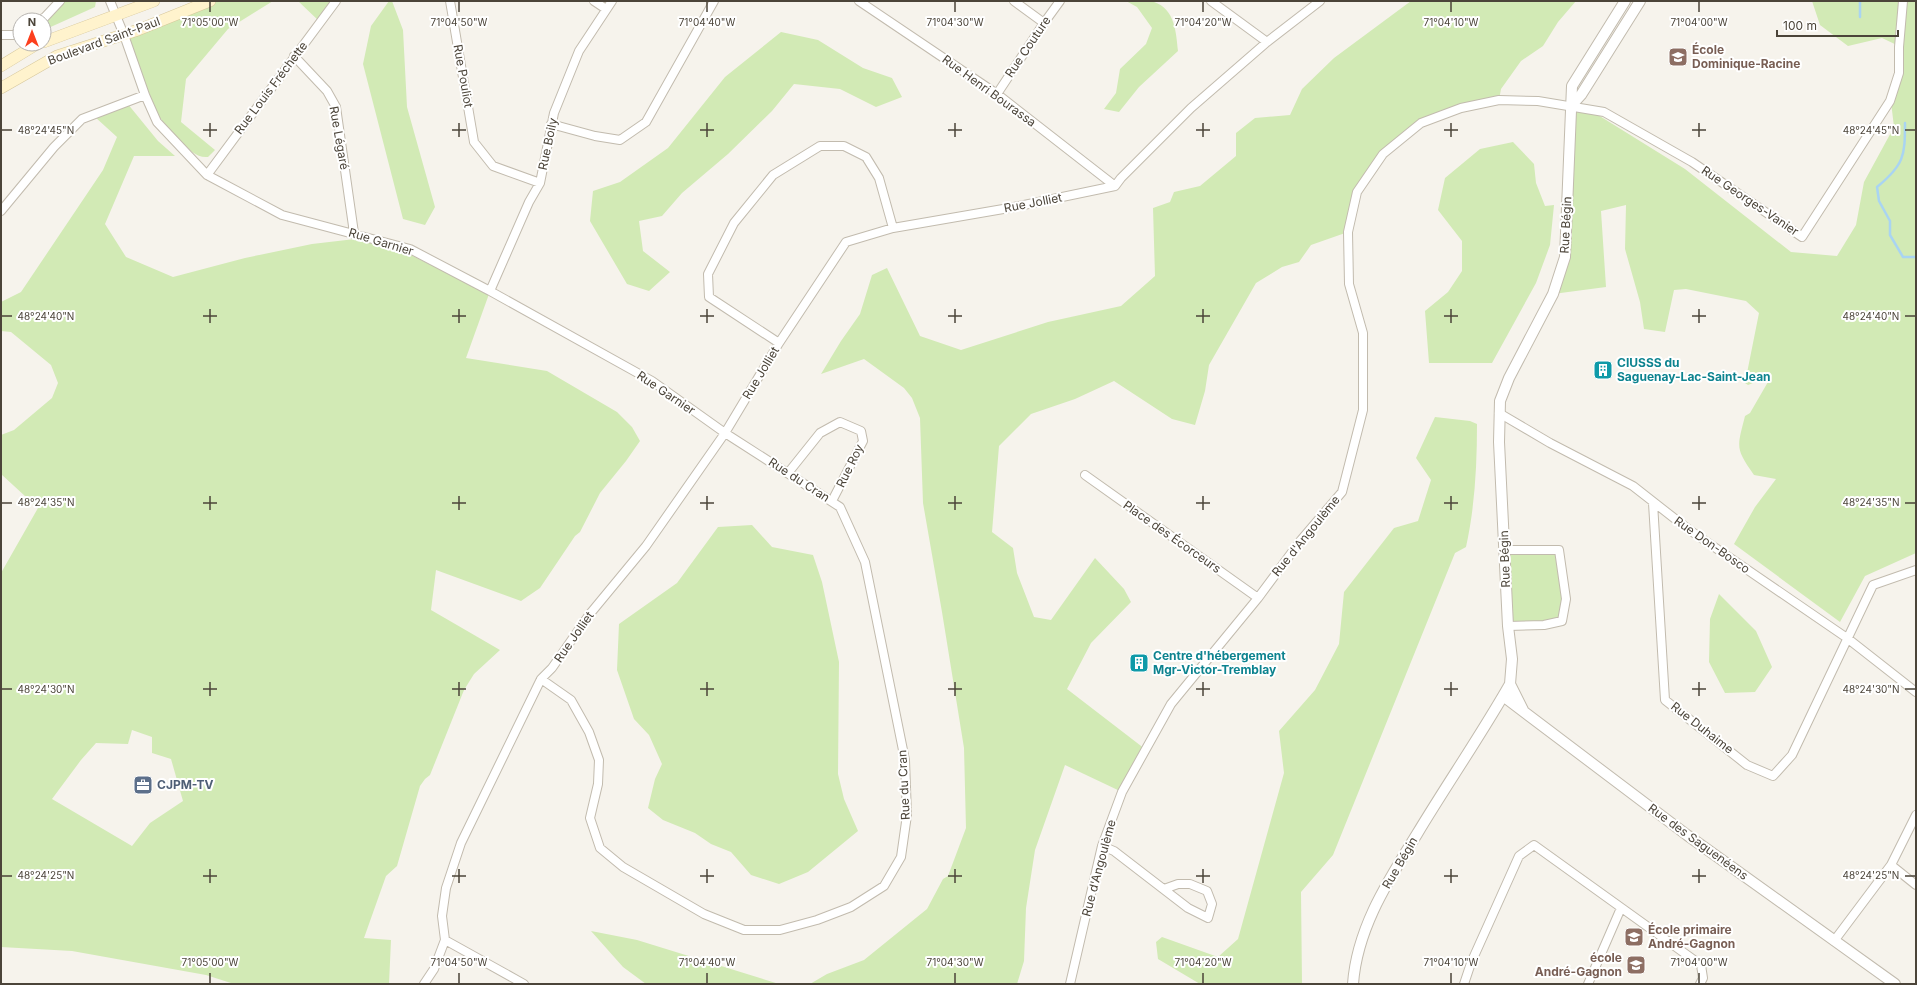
<svg xmlns="http://www.w3.org/2000/svg" width="1917" height="985" font-family="Inter,sans-serif">
<rect width="100%" height="100%" fill="#f6f3ec"/>
<!-- green -->
<path fill="#d2eab5" fill-rule="evenodd" d="M60,1H96L95,7L44,30V20Z
M216,1H273L228,29L186,79L181,122L215,150L208,157C196,158 190,150 183,143C174,134 165,126 158,115C144,94 138,65 130,40L132,34Z
M298,1H337L320,22Z
M389,1H392L403,30L407,107L435,207L425,225L403,219L363,64L371,26Z
M1126,1C1134,1 1146,0 1154,2C1175,9 1176,32 1178,51L1139,87L1119,112L1104,109L1116,93L1120,69L1146,44L1152,28L1137,7Z
M1411,1H1576L1558,22L1543,46L1521,61L1501,89L1499,100L1421,123L1383,154L1357,192L1348,232L1311,245L1299,262L1282,267L1256,283L1209,365L1205,391L1195,425L1172,419L1114,381L1075,399L1031,414L999,446L992,532L1013,548L1017,573L1034,617L1051,620L1095,558L1124,589L1131,602L1091,643L1067,689L1145,749L1122,792L1065,765L1035,850L1026,908L1024,961L1017,984H810L827,974L864,960L927,909L943,879L948,876L966,828L964,748L942,612L923,503L920,418L912,398L904,388L864,359L821,374L841,341L860,314L872,275L887,268L920,336L961,350L1048,322L1121,306L1155,276L1153,208L1170,202L1174,192L1200,186L1236,156V133L1255,118L1290,115L1302,89L1334,58Z
M1812,1H1916V553L1865,576L1840,622L1734,544L1755,507L1776,479L1754,475C1735,448 1737,448 1745,416L1750,413L1772,375L1748,385L1745,383L1759,313L1746,301L1686,289L1674,290L1665,332L1644,329L1640,302L1625,249L1626,205L1601,211L1606,287L1553,294L1565,257L1571,106L1598,115L1685,169L1791,252L1837,256L1856,225L1864,182L1894,127L1891,102L1901,47L1882,38L1848,46L1820,25Z
M781,32L818,40L863,68L892,78L902,97L876,107L840,89L794,84L772,111L728,154L682,193L662,216L639,221L643,251L670,272L649,291L627,284L590,221L593,191L620,182L668,148L725,77Z
M127,103L158,141L175,156H134L105,224L126,257L173,277L245,258L312,244L355,239L407,253L489,294L466,358L547,371L617,412L632,427L640,441L626,461L600,493L580,532L575,536L540,588L521,601L436,570L431,610L500,650L474,674L464,690L430,775L425,779L420,786L397,866L386,876L364,938L391,940L389,984H234L206,975L72,951L1,947V573L38,508L1,474V435L14,430L52,398L58,383L51,365L11,332L1,331V302L21,292L103,170L117,137L95,117ZM132,730L152,737V753L171,759L183,801L150,823L132,846L52,799L81,760L96,743L128,744Z
M1513,142L1534,164L1536,183L1545,206L1554,205L1550,245L1536,283L1492,363H1429L1425,311L1448,292L1462,271V241L1438,210L1445,178L1480,149Z
M1435,417L1470,421L1477,424C1477,465 1475,506 1466,547L1455,553L1333,855L1301,892L1302,984H1200L1158,959L1156,942L1162,937L1218,957L1238,939L1284,773L1279,731L1315,690L1339,644L1344,592L1394,528L1418,521L1431,480L1416,458Z
M752,525L772,547L813,555L822,582L839,662L838,774L844,799L858,831L808,872L779,884L751,875L731,852L711,844L695,833L663,820L648,808L655,779L662,764L649,735L634,719L617,670L619,624L677,583L718,527Z
M1504,550H1559L1566,599L1562,621L1508,626Z
M1719,594L1756,631L1772,667L1755,692L1725,693L1709,662L1710,619Z
M591,931L637,940L779,984H646L623,967Z"/>
<g fill="none" stroke-linecap="round" stroke-linejoin="round">
<!-- stream -->
<path stroke="#a9d4f2" stroke-width="2.5" d="M1860,1V17
M1905,123C1905,156 1904,165 1877,187L1879,201L1890,221V235L1903,257H1916"/>
<!-- minor casing -->
<g stroke="#c2bbae" stroke-width="10">
<path id="minor" d="M110,1L124,35L145,95L157,122L207,175L282,215L410,249L490,291L652,381L725,433L840,507L865,562L905,760L907,815L901,857L884,886L851,907L817,920L780,930H744L704,914L623,867L600,848L590,818L598,784L599,760L589,732L571,700L541,679
M450,1L474,142L493,166L540,183
M594,1L606,9
M859,1L997,94L1115,186
M1014,1L1044,23
M1211,1L1267,42
M40,20L45,17L60,1
M1,35H14L20,31
M294,56L327,91L336,107L354,233
M997,94L1044,23L1060,1
M551,124L595,136L620,140L646,122L714,1
M207,175L336,1
M1,211L54,147L82,119L145,95
M490,291L529,202L540,183L554,113L579,51L612,1
M779,343L709,297L708,274L734,223L773,175L820,146H844L866,157L879,178L893,228
M1499,413L1550,443L1633,486L1688,529L1847,638L1916,692
M788,473L820,433L840,422L861,431L863,441L832,501
M1085,475L1258,598
M1653,503L1665,700L1747,765L1773,776L1792,755L1873,585L1916,570
M1504,550H1559L1566,599L1562,621L1544,625L1508,626
M1102,846L1114,851L1188,908L1208,918L1212,904L1207,891L1190,884H1178L1164,889
M1891,865L1916,885
M445,940L524,984
M1834,941L1891,865L1916,815
M424,984L434,969L445,940L442,916L446,888L461,843L541,679L552,668L589,615L646,546L725,433L779,343L846,242L893,228L1009,208L1115,186L1121,178L1191,108L1267,42L1320,1
M1070,984L1102,846L1122,792L1171,704L1258,598L1301,540L1342,492L1363,410V333L1349,284L1348,232L1357,192L1383,154L1421,123L1461,108L1499,100L1538,101L1604,112L1692,162L1802,237L1890,101L1899,73V47L1903,1
M1464,984L1471,963L1519,856L1534,845L1701,965L1703,978L1700,984
M1588,984L1621,908"/>
</g>
<!-- tertiary casing -->
<g stroke="#c2bbae" stroke-width="12">
<path id="tertiary" d="M1571,106L1581,95L1640,1
M1510,684L1523,710
M1503,696L1687,835L1895,984
M1353,984C1357,928 1388,881 1417,834C1447,784 1481,735 1510,684L1512,659L1508,626L1499,442L1500,401L1509,378L1553,294L1565,257L1572,86L1625,1"/>
</g>
<!-- secondary casing -->
<g stroke="#d6c79b" stroke-width="12">
<path id="secondary" d="M44,42L154,1
M1,66L37,44
M1,88L57,56L138,30L210,1"/>
</g>
<!-- minor -->
<use href="#minor" stroke="#fff" stroke-width="8"/>
<!-- tertiary -->
<use href="#tertiary" stroke="#fff" stroke-width="10"/>
<!-- secondary -->
<use href="#secondary" stroke="#fff3cd" stroke-width="11"/>
</g>
<!-- ticks -->
<path fill="none" stroke="#4b4439" stroke-width="1.5" d="M210,2V12M459,2V12M707,2V12M955,2V12M1203,2V12M1451,2V12M1699,2V12M210,123V137M459,123V137M707,123V137M955,123V137M1203,123V137M1451,123V137M1699,123V137M2,130H12M203,130H217M452,130H466M700,130H714M948,130H962M1196,130H1210M1444,130H1458M1692,130H1706M1905,130H1915M210,309V323M459,309V323M707,309V323M955,309V323M1203,309V323M1451,309V323M1699,309V323M2,316H12M203,316H217M452,316H466M700,316H714M948,316H962M1196,316H1210M1444,316H1458M1692,316H1706M1905,316H1915M210,496V510M459,496V510M707,496V510M955,496V510M1203,496V510M1451,496V510M1699,496V510M2,503H12M203,503H217M452,503H466M700,503H714M948,503H962M1196,503H1210M1444,503H1458M1692,503H1706M1905,503H1915M210,682V696M459,682V696M707,682V696M955,682V696M1203,682V696M1451,682V696M1699,682V696M2,689H12M203,689H217M452,689H466M700,689H714M948,689H962M1196,689H1210M1444,689H1458M1692,689H1706M1905,689H1915M210,869V883M459,869V883M707,869V883M955,869V883M1203,869V883M1451,869V883M1699,869V883M2,876H12M203,876H217M452,876H466M700,876H714M948,876H962M1196,876H1210M1444,876H1458M1692,876H1706M1905,876H1915M210,973V983M459,973V983M707,973V983M955,973V983M1203,973V983M1451,973V983M1699,973V983"/>
<!-- icons -->
<defs>
<g id="school-square" transform="scale(1)"><rect x="-9" y="-9" width="18" height="18" rx="4" fill="#8d6e63" stroke="#fff"/><path d="M0-5L7-2L0 1L-7-2ZM-4 1L0 2.5L4 1V4Q0 6-4 4Z" fill="#fff"/></g>
<g id="building-square" transform="scale(1)"><rect x="-9" y="-9" width="18" height="18" rx="4" fill="#0f9aa8" stroke="#fff"/><path d="M-4-6H4V6H1V3H-1V6H-4ZM-2.5-4.3h1.7v1.8h-1.7ZM.8-4.3h1.7v1.8H.8ZM-2.5-1h1.7V.8h-1.7ZM.8-1h1.7V.8H.8Z" fill="#fff"/></g>
<g id="office-square" transform="scale(1)"><rect x="-9" y="-9" width="18" height="18" rx="4" fill="#5c6f8a" stroke="#fff"/><path d="M-6-3h4V-5.5h4V-3h4V5H-6ZM-1-4.5V-3h2v-1.5ZM-6 0V1H6V0Z" fill="#fff"/></g>
</defs>
<g fill-rule="evenodd">
<use href="#school-square" x="1678" y="57"/>
<use href="#building-square" x="1603" y="370"/>
<use href="#building-square" x="1139" y="663"/>
<use href="#office-square" x="143" y="785"/>
<use href="#school-square" x="1634" y="937"/>
<use href="#school-square" x="1636" y="965"/>
</g>
<g text-anchor="middle" stroke-width="4" stroke-linejoin="round" paint-order="stroke">
<!-- street labels -->
<g font-size="12" fill="#4b4439" stroke="#fff">
<text transform="translate(104 41) rotate(-20)" y="4">Boulevard Saint-Paul</text>
<text transform="translate(1028 47) rotate(-56)" y="4">Rue Couture</text>
<text transform="translate(463 76) rotate(80)" y="4">Rue Pouliot</text>
<text transform="translate(271 88) rotate(-53)" y="4">Rue Louis Fréchette</text>
<text transform="translate(989 91) rotate(36)" y="4">Rue Henri Bourassa</text>
<text transform="translate(339 138) rotate(80)" y="4">Rue Légaré</text>
<text transform="translate(548 144) rotate(-78)" y="4">Rue Boily</text>
<text transform="translate(1750 201) rotate(34)" y="4">Rue Georges-Vanier</text>
<text transform="translate(1033 203) rotate(-11)" y="4">Rue Jolliet</text>
<text transform="translate(1566 225) rotate(-87)" y="4">Rue Bégin</text>
<text transform="translate(381 242) rotate(17)" y="4">Rue Garnier</text>
<text transform="translate(761 373) rotate(-59)" y="4">Rue Jolliet</text>
<text transform="translate(666 393) rotate(34)" y="4">Rue Garnier</text>
<text transform="translate(850 466) rotate(-64)" y="4">Rue Roy</text>
<text transform="translate(799 480) rotate(33)" y="4">Rue du Cran</text>
<text transform="translate(1306 536) rotate(-51)" y="4">Rue d'Angoulème</text>
<text transform="translate(1172 537) rotate(35)" y="4">Place des Écorceurs</text>
<text transform="translate(1712 545) rotate(35)" y="4">Rue Don-Bosco</text>
<text transform="translate(1505 559) rotate(-92)" y="4">Rue Bégin</text>
<text transform="translate(574 637) rotate(-55)" y="4">Rue Jolliet</text>
<text transform="translate(1702 728) rotate(38)" y="4">Rue Duhaime</text>
<text transform="translate(904 785) rotate(-93)" y="4">Rue du Cran</text>
<text transform="translate(1698 842) rotate(36)" y="4">Rue des Saguenéens</text>
<text transform="translate(1400 863) rotate(-60)" y="4">Rue Bégin</text>
<text transform="translate(1099 868) rotate(-75)" y="4">Rue d'Angoulème</text>
</g>
<!-- education labels -->
<g font-size="12" font-weight="bold" fill="#785e54" stroke="#fff" text-anchor="start">
<text x="1692" y="54">École<tspan x="1692" dy="14">Dominique-Racine</tspan></text>
<text x="1648" y="934">École primaire<tspan x="1648" dy="14">André-Gagnon</tspan></text>
<text x="1622" y="962" text-anchor="end">école<tspan x="1622" dy="14">André-Gagnon</tspan></text>
</g>
<!-- culture labels -->
<g font-size="12" font-weight="bold" fill="#0d838f" stroke="#fff" text-anchor="start">
<text x="1617" y="367">CIUSSS du<tspan x="1617" dy="14">Saguenay-Lac-Saint-Jean</tspan></text>
<text x="1153" y="660">Centre d'hébergement<tspan x="1153" dy="14">Mgr-Victor-Tremblay</tspan></text>
</g>
<!-- service labels -->
<g font-size="12" font-weight="bold" fill="#4e5e75" stroke="#fff" text-anchor="start">
<text x="157" y="789">CJPM-TV</text>
</g>
</g>
<g font-size="10" text-anchor="middle" fill="#4b4439" stroke="#fff" stroke-width="4" stroke-linejoin="round" paint-order="stroke">
<text x="210" y="26">71°05'00"W</text>
<text x="459" y="26">71°04'50"W</text>
<text x="707" y="26">71°04'40"W</text>
<text x="955" y="26">71°04'30"W</text>
<text x="1203" y="26">71°04'20"W</text>
<text x="1451" y="26">71°04'10"W</text>
<text x="1699" y="26">71°04'00"W</text>
<text x="46" y="134">48°24'45"N</text>
<text x="1871" y="134">48°24'45"N</text>
<text x="46" y="320">48°24'40"N</text>
<text x="1871" y="320">48°24'40"N</text>
<text x="46" y="506">48°24'35"N</text>
<text x="1871" y="506">48°24'35"N</text>
<text x="46" y="693">48°24'30"N</text>
<text x="1871" y="693">48°24'30"N</text>
<text x="46" y="879">48°24'25"N</text>
<text x="1871" y="879">48°24'25"N</text>
<text x="210" y="966">71°05'00"W</text>
<text x="459" y="966">71°04'50"W</text>
<text x="707" y="966">71°04'40"W</text>
<text x="955" y="966">71°04'30"W</text>
<text x="1203" y="966">71°04'20"W</text>
<text x="1451" y="966">71°04'10"W</text>
<text x="1699" y="966">71°04'00"W</text>
</g>
<!-- border -->
<rect width="1917" height="985" fill="none" stroke="#4b4439" stroke-width="4"/>
<!-- north arrow -->
<g transform="translate(32 32)"><circle r="19" fill="#ffffff" stroke="#b7b4b0"/>
<path d="M0-3L7 15L0 10L-7 15Z" fill="#fc3f1d"/>
<text y="-6" font-size="11" font-weight="bold" text-anchor="middle" fill="#4b4439">N</text>
</g>
<!-- scale -->
<path d="M1777 30v6h121v-6" fill="none" stroke="#4b4439" stroke-width="2"/>
<text x="1783" y="30" font-size="12" fill="#4b4439" stroke="#ffffff" stroke-width="3" paint-order="stroke">100 m</text>
</svg>
